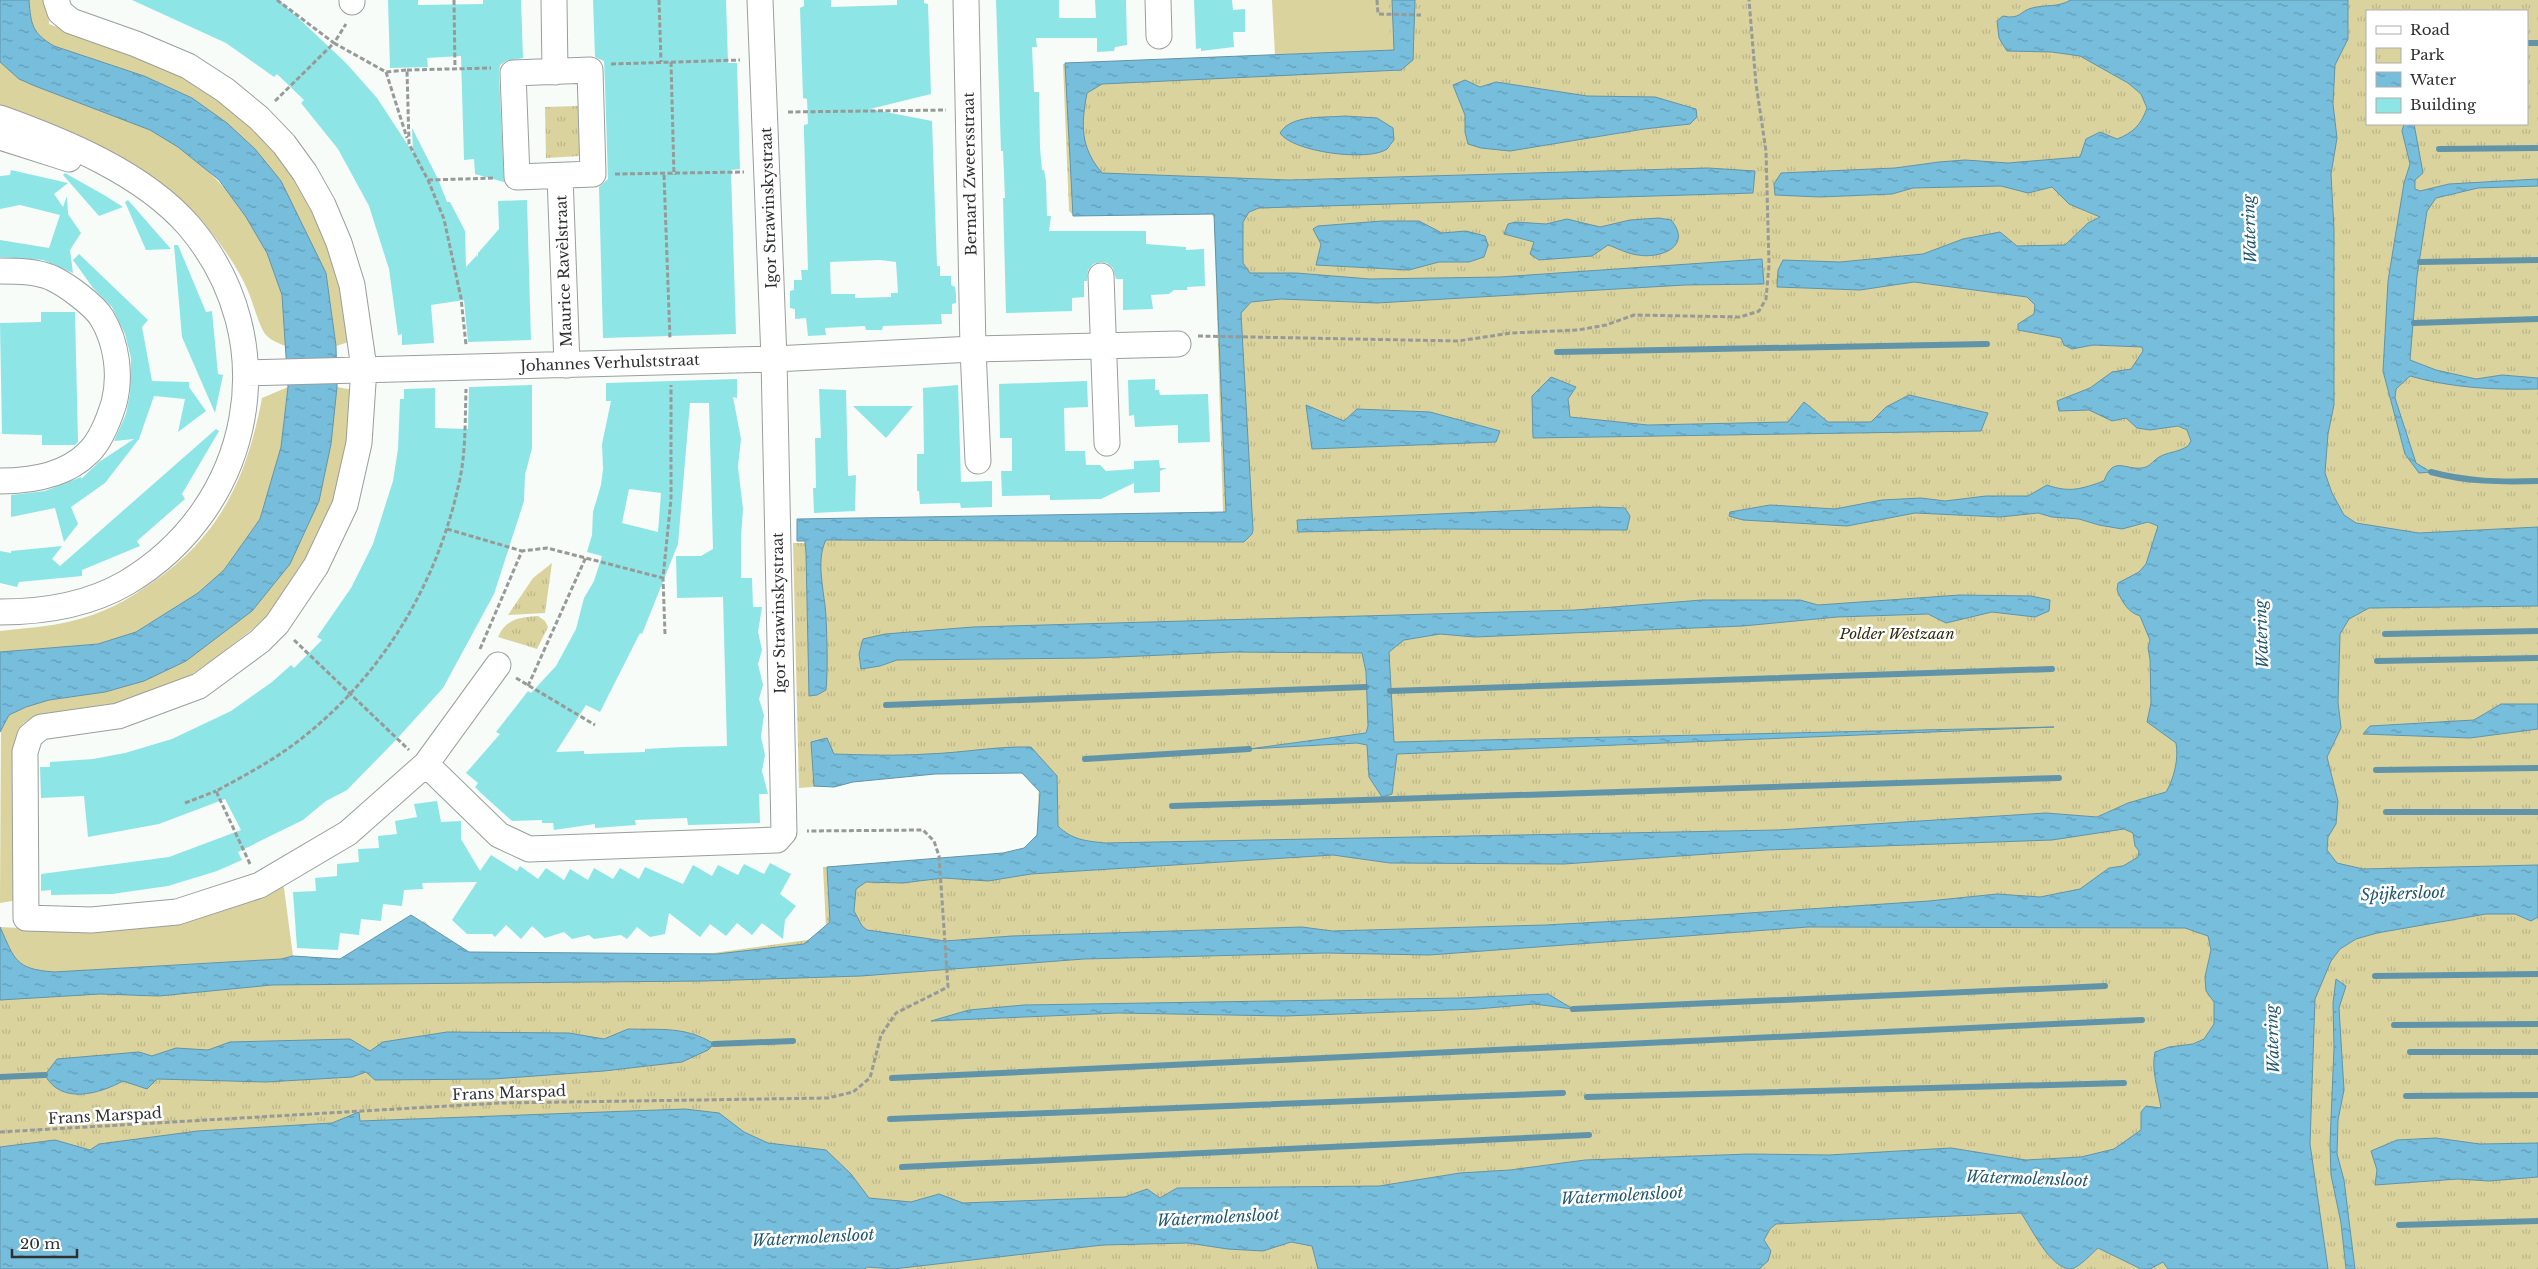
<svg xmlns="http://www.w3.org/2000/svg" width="2538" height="1269" font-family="'Libre Baskerville',serif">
<defs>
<pattern id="park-tufts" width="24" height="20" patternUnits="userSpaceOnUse" patternTransform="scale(1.25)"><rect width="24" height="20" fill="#dad39d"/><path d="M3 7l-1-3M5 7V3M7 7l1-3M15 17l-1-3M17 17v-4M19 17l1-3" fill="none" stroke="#bbb688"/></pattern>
<pattern id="water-ripples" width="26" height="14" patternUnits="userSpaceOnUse" patternTransform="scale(1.25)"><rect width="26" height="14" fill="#77bedd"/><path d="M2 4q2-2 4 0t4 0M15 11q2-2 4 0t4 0" fill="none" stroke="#629bb4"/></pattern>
</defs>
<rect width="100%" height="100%" fill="#f7fcf9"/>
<!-- grass -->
<path fill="#dad39d" d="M29,0H48L49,24L174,71L219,98L252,123L284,160L316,211L339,266L352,341L336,346L326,273L255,149L227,123L192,98L144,76L54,46C32,33 31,25 29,0Z
M1272,0H1392L1394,50L1275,55Z
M0,62C29,88 66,96 102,110C118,117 135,122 151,130C212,162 266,226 282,295C285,311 285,330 287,347C281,344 272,341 267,336C260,330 253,302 248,291C240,272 227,253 214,236C159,163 83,138 0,108Z
M288,387L281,447L260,519L224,570L198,593L136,632L98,644L0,652V631C24,628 48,627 72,621C102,614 128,600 153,582C221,535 247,477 262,398Z
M337,387L353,390V414L337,501L317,542L278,605L254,628L219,655L191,675L162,690L133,702L35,717C21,723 18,727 15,742L18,900L0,903L1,726L9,715L26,707L49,700L105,692L273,584C320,528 330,457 337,387Z
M280,881L284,888L293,956L281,959L54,972C15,969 15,960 0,927L56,930Z"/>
<!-- park -->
<path fill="url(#park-tufts)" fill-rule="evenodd" d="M1389,0H2538V1269H0V928H2L5,953L15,966L49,971L278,962L339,967L424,921L467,962L713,953L814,939L826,928L823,867L1024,853L1037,834L1039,784L1022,769L852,774L841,785L799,788L793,543H810L809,523L1219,517L1223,512L1214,217L1208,212L1073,215L1069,211L1063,64L1270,58V55L1390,50ZM2367,11H2527V124H2367Z
M578,106L580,156L546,158L545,107Z
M552,563L545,613L508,615L533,578Z
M538,616L545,621L548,627L537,649L498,637C506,619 520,617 538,616Z"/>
<!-- water -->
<path fill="url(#water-ripples)" stroke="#6194a9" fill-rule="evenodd" d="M0,0H29C31,25 32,33 54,46L144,76L192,98L227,123L255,149L281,181L326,273L336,346L337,387L331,444L319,501L290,564L252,611L186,661L144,681L105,692L49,700L26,707L9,715L0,732V652L98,644L136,632L198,593L224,570L260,519L281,447L288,387L282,295L267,253L246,217L219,180L178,147L150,130L35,86L19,79L0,62Z
M1392,0H1415L1413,60L1401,70L1102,84L1087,93C1081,125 1080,147 1102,173L1289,180L1708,168L1755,171L1753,193L1259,208L1249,212L1243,222V263L1250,273H1296L1370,279L1500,277L1762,259L1764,284L1685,285L1377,303L1281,299L1251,302L1241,313L1253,530L1252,534L1244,542L826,540C815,561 825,594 826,617C827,641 828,666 826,690L817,695L809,696L806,553L805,541H797V519L1226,512L1214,214L1073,216L1065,63L1394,50Z
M2071,0H2348V39L2335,65L2333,104L2337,138L2331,174L2334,229V405L2328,434L2325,473L2332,493L2344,515L2356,523L2419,533L2538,527V606L2369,608L2349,619L2340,634L2338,702L2341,728L2327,757L2338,801L2336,824L2328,837L2327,850L2337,863L2363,869L2538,865V917L2531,921L2515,914H2486L2377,933L2356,939L2340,949L2331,961L2315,999L2310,1144L2328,1269H2168L2163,1262L2150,1269H2141L2098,1248C2091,1254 2080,1267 2071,1269C2050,1269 2031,1227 2021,1213L1776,1224L1770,1229L1764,1240L1771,1251L1768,1261L1759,1269H1318L1312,1246L1291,1242L1263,1251L1228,1249L1188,1243L1103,1245L893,1269L867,1267L865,1269H0V1147L55,1140L90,1150L99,1144L198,1131L332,1123L359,1112L360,1121L685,1109L719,1113L744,1132L768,1143L826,1150L851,1174L869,1198L911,1202L939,1194L963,1203L1125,1197L1147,1189L1160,1198L1177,1188L1379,1186L1460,1173L1510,1170L1585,1160L1749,1154L1829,1155L1951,1148L2026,1160L2081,1157L2114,1149L2141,1130V1112L2146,1106L2161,1108C2158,1089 2151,1070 2155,1052L2169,1047L2193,1044L2204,1039L2214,1024V1002L2206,991L2205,977L2211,950L2208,936L2185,928L1808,927L1429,955L1327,953L1084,959L861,976L704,981L272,985L159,996L100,994L0,1000V927C15,960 15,969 54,972L281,959L293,956L340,959L411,915L469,952L717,954L804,944L830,922L827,867L1003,853L1024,848L1037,835L1040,792L1022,773L935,774L853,782L834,787L814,786L811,742L827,738L834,754C865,755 896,756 927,754C962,753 996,746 1031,747L1057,776L1058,826C1072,840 1086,841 1105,843L1778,830L2046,813L2097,817L2128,803L2166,792C2174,779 2179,758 2176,743L2147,722L2151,703L2150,659L2148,648L2150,640L2140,616C2127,612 2122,601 2117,590L2118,583L2139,572L2146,564L2158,526L2148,522L2122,529L2099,525L2079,519L2052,517L2038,513L2000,517L1915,513L1847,526L1743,520L1729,516L1730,512L1770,505L1835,509L1882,500L1921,498L1945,501L1986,496H2028L2047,485C2070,493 2081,489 2104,481C2114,453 2127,473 2146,467C2151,465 2154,460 2159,457C2168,452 2179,452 2188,446L2191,441L2187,430L2178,426L2150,430L2137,428L2126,418L2112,421L2089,410L2059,411L2057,401L2090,388L2112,372L2131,369L2143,351L2142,347L2093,345L2072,349L2064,345L2061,338L2018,330V324L2034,314L2035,305L2027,297L1914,282L1860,290L1777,287L1778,270L1783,260L1840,262L1923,254L1963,239L2000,232L2017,246L2065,245L2088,223L2100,217L2069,204L2052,187L2028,193L2001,186L1913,188L1892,194L1820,197L1775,195L1774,184L1781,173L1895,168L1939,162L1965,160L2008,163L2080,157L2086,139L2100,132L2117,139C2133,133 2141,125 2147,108L2141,94L2128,83L2080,56L2052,52L2007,51L1999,38L1997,21L2003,16C2020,20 2020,11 2032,8C2048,4 2056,8 2071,0ZM2124,829L2133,833L2135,846L2139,851L2138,857L2123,866L2109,868L2080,889L2040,897L1997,894L1929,901L1674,918L1545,925L1332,931L1302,927L1012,936L945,941L867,930L862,926L854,911L856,889L866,882L902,883L944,878L988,881L1031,874L1333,855L1390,863L1564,864L1766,850L2052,840Z
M1465,80L1480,87L1496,82L1587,96L1655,97L1696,109L1697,117L1690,124L1644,129L1510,151L1481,148L1468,144L1465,132V115L1453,85Z
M1345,116L1377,118L1393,128L1394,140C1392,142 1389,147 1387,149C1369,162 1292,152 1280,133C1291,114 1326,118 1345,116Z
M2404,124H2414L2423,173L2415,180V189L2420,191L2449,184L2538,179V186L2478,188L2436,198L2427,211L2417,276L2410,360L2436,370L2476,379L2502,375L2538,378V389C2494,390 2452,388 2410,376L2396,389L2395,398L2416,463L2431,472L2419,473L2405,454L2383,371L2388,281L2404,183L2410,164L2402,131Z
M1659,218L1671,220C1693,246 1661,259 1638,255C1628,254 1617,248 1608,245L1592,256L1539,260L1530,254L1534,242L1504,234L1508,224L1515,222L1546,224L1567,219L1600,227L1630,220Z
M1382,221H1419L1442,233L1466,231L1485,236L1488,245L1484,257L1469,262H1439L1409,270L1316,265L1321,244L1313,229L1318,226Z
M1551,377L1576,387L1568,399L1570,417L1648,425L1788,422L1804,402L1828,422H1871L1886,407L1909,395L1988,413L1981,431L1533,438L1532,396Z
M1306,405L1344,421L1357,409L1430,412L1500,431L1496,442L1312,449Z
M1599,507L1625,508L1630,516L1627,530L1438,529L1298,532L1297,520Z
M1960,595L2031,596L2050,600L2049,611L2035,617L1992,612L1946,623L1928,614L1837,617L1743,626L1546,634L1475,637L1440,634L1404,640L1389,652L1394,742L2054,727L1397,754L1392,794L1382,797L1369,777L1367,745L1357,743L1249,749L1366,733L1368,726L1366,672L1362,653L1232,652L1095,658L897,660L880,666L861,669L859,654L863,639L885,634L973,627L1575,610L1702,600H1800L1818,605Z
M2501,704H2538V729L2470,738L2363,734L2370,726L2474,720Z
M2336,979L2346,986L2339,1008L2344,1090L2338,1120L2337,1154L2344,1180L2355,1269H2346L2341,1223L2331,1175L2330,1144L2334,1048L2333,1003Z
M1548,994L1573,1009L1534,1004L1477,1009L1285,1016L1118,1013L931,1021L969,1010L1024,1005L1459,998Z
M628,1029C660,1030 686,1026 714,1044L708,1050L682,1062L604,1071L493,1079L375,1080L366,1072L352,1077L266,1082L157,1079L147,1089L123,1081C99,1094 61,1105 45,1075L57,1059L139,1052L152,1056L176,1048L208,1050L230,1042L350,1039L370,1051L383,1042L447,1032L569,1033L604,1039Z
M2436,1138L2480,1144L2538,1143V1177L2489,1181L2458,1179L2375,1185L2377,1170L2371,1151L2397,1140Z"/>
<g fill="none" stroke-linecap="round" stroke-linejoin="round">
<!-- stream -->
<path stroke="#6194a9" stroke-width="6" d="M2527,43H2538
M2439,149L2538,148
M2420,262L2538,260
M2414,323L2538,319
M1557,352L1987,344
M2431,472C2467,482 2501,482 2538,481
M2385,634L2538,631
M2377,661L2538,658
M1390,691L2052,669
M886,705L1366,687
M1085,759L1249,749
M2376,770L2538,768
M1172,806L2059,778
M2386,812H2538
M2375,976L2538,974
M1573,1009L2105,986
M2394,1025L2538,1024
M714,1044L793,1041
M2410,1052H2538
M0,1077L45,1075
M892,1078L2142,1020
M2406,1096L2538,1095
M1587,1097L2124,1083
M890,1119L1563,1093
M902,1167L1589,1135
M2399,1225L2538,1221"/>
</g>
<!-- building -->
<path fill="#8ee5e5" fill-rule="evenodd" d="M132,0H279L346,63L377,98L413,153L412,128L438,179L447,202H450L465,231L466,267L477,255L478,257V253L499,229L498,201L527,200L531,340L468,342L464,300L431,305L434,343L402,345V334L398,335L389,269L369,206L338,149L301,103L304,100L277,74L274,77L226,43Z
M388,0H418V5L483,4V0H521L523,58L506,61L500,65L499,73L504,182L475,174L474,159L464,160L461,56L427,58L428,67L390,68Z
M593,0H726L728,63H737L740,169L731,170L736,334L603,338L599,187L608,179L605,85L604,61L595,57Z
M804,0H831V7L897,5V0H924V3L928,4L931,94L870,109L932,121L937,266H940V276H951V285L955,287L956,295V303L952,304V314H941L942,324L883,326L882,330H866L865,326L825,328L826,335L808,336L806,318L795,319V309L790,308V291L794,290V280H802L801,270H808L804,133V125L808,124L807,99L803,98L800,8L804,6ZM880,260L896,262L898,293H891V297L855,298V294H831L830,262Z
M996,0H1059V18H1096L1095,0H1126L1127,45L1115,47L1114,51L1097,52V38H1036L1037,47H1032L1034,92H1039L1040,148L1042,170H1044L1046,181L1047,216H1051L1049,231H1146V244L1186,247V250L1204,249L1205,286L1187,287V290H1174L1169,294L1151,295L1153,309L1123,310V279H1116L1113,268L1107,263L1100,262L1093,264L1088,270L1087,281H1084V297L1072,298V311L1006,313L1003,198H1005L1003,151H1001Z
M1194,0H1232L1233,10L1245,9V32H1233L1234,47L1201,51V48L1196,49Z
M11,170L68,183L54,194L63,207L67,196L68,214L81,233L70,250L73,273L43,260L0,257V240L49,248L60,215L20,205L0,209V176L10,175Z
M65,173L104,195L123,207L99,216L63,175Z
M128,200L156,232L171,249L146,250L125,202Z
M174,245H178L206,312L212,311L218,374L223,375L215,413L182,337Z
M79,254L148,320L142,327L152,381L189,382V387L206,411L178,432L185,399L154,396L139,439L105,483L71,507L78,524L64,542L55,508L11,517V495L45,491L81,477V479L99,462L134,439L114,441L126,414L130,394L131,358L125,334L112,307L93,288L73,260Z
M41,312H75L78,442L75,445H42V435L2,434L0,323L41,322Z
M737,379V398L733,397L741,439L738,467L743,509L741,537V578H752L753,607H762L758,632L762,650L758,664L763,685L759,699L764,715L761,737L765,755L762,771L768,794H759L760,823L688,825L687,818L635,820L636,825L595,828V824L554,830L553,823H542V820L512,821L482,794L475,787L478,783L466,773L500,734L496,732L528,691L531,693L556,666L576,629L584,598L594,581L602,556L587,552L592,535L593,512L601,485L603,469L602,444L611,401H606V383ZM690,403H709L713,549L701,556H676L677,598L723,597L727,746L682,747L645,749V752L584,754V751L556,752L586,705L600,712L640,633L642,634L678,544ZM629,489L661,493L658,532L622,523Z
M1155,379V390H1159L1160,395L1208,394L1210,442L1178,443V425L1135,427L1134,415L1129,416L1128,380Z
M1087,381L1088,407L1064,408L1065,451H1085L1086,465H1100L1106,471L1134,469V461L1159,460L1160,468H1167L1160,471V492L1134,493V483L1101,499L1050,500V495L1002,496L1001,471H1012V438H1000L999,384Z
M532,385V448L525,475L524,501L494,594L443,688L394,742L347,790L326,801L303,820L238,852L242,860L217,871L168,886L112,894L51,895V890L41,891V874L169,857L241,830L225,799L159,824L88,837L84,796L41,798L40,767H50V762L93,759L125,753L172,739L231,711L272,682L291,665L294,668L322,640L317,637L351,588L373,544L393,481L398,449L400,399H404V389L435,388V428L468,429L469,387Z
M958,385L961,482L992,481V507L961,508L960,503L920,504L919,491H917V454H924L923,388Z
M819,389L846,390L848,476L856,475L855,511L814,513L813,488H816L815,438H821Z
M853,406H913L886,438Z
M216,429L219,431L182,494L185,499L137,541L140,546L82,570V576L19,582L17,587L0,583V551L11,553V551L62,546L52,559L60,566Z
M437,801L441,822L461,821V839L480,871L491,855L517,871L520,866L538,879L546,868L564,880L570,869L588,880L594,868L613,879L620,868L639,879L645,867L683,884L693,865L712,876L718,865L738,875L744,864L764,874L770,863L791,874L780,894L796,906L785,920L783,939L762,923L752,935L737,923L726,936L710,924L700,937L669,913L665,934L650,937L637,927L627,939L621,935L594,939L589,935L572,939L564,932L545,938L532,926L521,939L506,925L495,937L492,934H467L452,920L477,882L422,883L423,889L404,890L402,906L383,904L381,921L361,919L359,935L340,933L338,950L297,948L293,892L316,891L315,878L337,876V864L359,862L358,849L379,848L378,836L397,834L395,821L417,817L414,804Z"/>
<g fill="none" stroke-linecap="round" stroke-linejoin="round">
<!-- minor casing -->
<g stroke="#9a9e9c" stroke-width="27">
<path id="minor" d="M56,0L60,12L71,21L136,44L188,66L225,90L259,118L284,144L305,173L323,205L339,243L352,285L364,368L359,443L345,505L316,566L277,624L260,641L199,686L118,716L41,727L30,736L25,752L26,918L91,920L177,912L260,885L348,833L426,764L498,665
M352,0V2
M554,0L555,72
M966,0L973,349L978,461
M1158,0L1159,36
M590,70L593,174L517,177L513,73Z
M0,118C64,141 143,173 189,226C286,340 254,507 126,583C88,605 43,612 0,612
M0,137L69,159
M560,176L567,365
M0,271C17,271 36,271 52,278C67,285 94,305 102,318C117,343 121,376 114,403C109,419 101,441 88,453C65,476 31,481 0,481
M1101,276L1107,443
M247,373L774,359L973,349L1178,344
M426,764L499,835L529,849L777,840L784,832L774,359L760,0"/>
</g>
<!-- path -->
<path stroke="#979a98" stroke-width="3" stroke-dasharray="5 2.5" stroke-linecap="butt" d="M277,0L334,43L346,24
M454,0L455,69
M659,0L661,62
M1377,0L1378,14L1421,15
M671,62L674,175
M611,64L740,60
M407,70L491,68
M386,72L407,138
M275,101L334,43L386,72L407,70L409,144L428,180L444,219L461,298L466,345
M788,112L946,110
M615,174L744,172
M664,175L670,339
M428,180L495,178
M1198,336L1458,341L1511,333L1578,330L1606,325L1634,315L1740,317L1759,311L1766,299L1769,265L1766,151L1756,84L1749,0
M447,529L522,551
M665,634L663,578L671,499V385
M294,640L409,750
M480,649L522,551L547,548L663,578
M516,678L595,725
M528,686L586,557
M185,803L216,791
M250,864L216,791C244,776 272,761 297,742C381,678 437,585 459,483C466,453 465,420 466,389
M0,1132L500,1103L828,1098L853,1092L870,1078L881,1035L896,1013L948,987L939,856L934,841L923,830L807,831"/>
<!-- minor -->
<use href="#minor" stroke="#fff" stroke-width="25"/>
</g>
<g text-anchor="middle" stroke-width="5" stroke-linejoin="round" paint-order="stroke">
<!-- street labels -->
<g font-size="15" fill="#2f3130" stroke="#fff">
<text transform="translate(970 174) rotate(-91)" y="5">Bernard Zweersstraat</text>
<text transform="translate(769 208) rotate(-92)" y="5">Igor Strawinskystraat</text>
<text transform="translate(564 271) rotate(-92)" y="5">Maurice Ravèlstraat</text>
<text transform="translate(610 363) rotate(-2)" y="5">Johannes Verhulststraat</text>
<text transform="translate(779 613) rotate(-91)" y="5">Igor Strawinskystraat</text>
<text transform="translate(509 1093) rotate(-2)" y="5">Frans Marspad</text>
<text transform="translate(105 1116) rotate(-3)" y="5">Frans Marspad</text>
</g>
<!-- park labels -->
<g font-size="15" font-style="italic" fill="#322d10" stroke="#fff">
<text x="1897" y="639">Polder Westzaan</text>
</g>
<!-- water labels -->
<g font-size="16" font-style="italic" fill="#1f576d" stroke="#fff">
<text transform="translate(2249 229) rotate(-92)" y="6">Watering</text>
<text transform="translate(2261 634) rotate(-92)" y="6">Watering</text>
<text transform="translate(2403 893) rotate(-2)" y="6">Spijkersloot</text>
<text transform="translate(2272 1039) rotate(-92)" y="6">Watering</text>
<text transform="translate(2027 1178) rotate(2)" y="6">Watermolensloot</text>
<text transform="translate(1622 1195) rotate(-3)" y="6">Watermolensloot</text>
<text transform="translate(1218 1217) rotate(-3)" y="6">Watermolensloot</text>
<text transform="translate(813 1237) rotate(-3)" y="6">Watermolensloot</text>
</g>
</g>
<!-- legend -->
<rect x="2366" y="10" width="162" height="115" fill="#ffffff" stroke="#acadac"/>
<rect x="2376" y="26" width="25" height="8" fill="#ffffff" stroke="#acadac"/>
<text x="2410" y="35" font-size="15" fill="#2f3130">Road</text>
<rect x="2376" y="48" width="25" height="15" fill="url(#park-tufts)" stroke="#acadac"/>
<text x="2410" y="60" font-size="15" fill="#2f3130">Park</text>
<rect x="2376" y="72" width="25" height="15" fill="url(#water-ripples)" stroke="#acadac"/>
<text x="2410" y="85" font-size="15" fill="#2f3130">Water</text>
<rect x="2376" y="98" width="25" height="15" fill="#8ee5e5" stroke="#acadac"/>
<text x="2410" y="110" font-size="15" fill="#2f3130">Building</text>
<!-- scale -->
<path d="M12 1249v8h65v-8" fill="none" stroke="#2f3130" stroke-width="2.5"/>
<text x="20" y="1249" font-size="15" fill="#2f3130" stroke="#ffffff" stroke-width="4" paint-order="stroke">20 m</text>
</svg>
